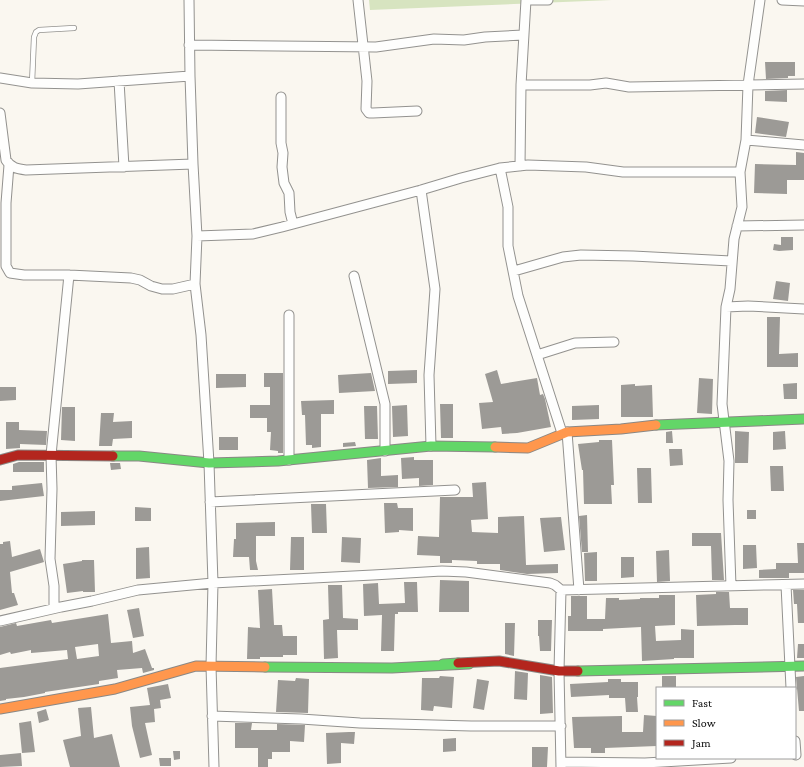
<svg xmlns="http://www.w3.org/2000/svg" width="804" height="767" font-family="'Crimson Pro',serif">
<rect width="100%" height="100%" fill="#faf7f0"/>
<!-- forest -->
<path fill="#d7e4c0" d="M369,0H612L370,10Z"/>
<!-- building -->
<path fill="#9c9a96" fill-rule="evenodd" d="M765,62H795V76H788V78L766,79Z
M787,90V102L765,101V91Z
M757,117L789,122L786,137L755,133Z
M796,152L804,153V180H787V194L754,193L755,164L796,165Z
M781,237H793V250L779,251L773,250L774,244L781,245Z
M776,281L790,283L788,301L773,299Z
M767,317H780L779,354L798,353V367H767Z
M417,370V383L388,384V371Z
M497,370L501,384L537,378L540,395L543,394L545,399L551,427L517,433L502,434L501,427L482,429L479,403L493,402L485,374Z
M264,373H283V453H278V451L270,450L271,432H267V418H250V405H270V387H264Z
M371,373L375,391L339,393L338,375Z
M216,374H246V387L216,388Z
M699,378L713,379L712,414L697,413Z
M797,383V399H784L783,384Z
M635,384V386L652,385L653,417H621V385Z
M0,387H16V400L0,401Z
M334,400V414H321V447L312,448V445H306L305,415H302L301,401Z
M440,404H453V438H441Z
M407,405L408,436L393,437L392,406Z
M599,405V419L572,420V406Z
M364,406H377L378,439H365Z
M62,407H75V441L61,440Z
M101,413H114L113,422L132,421V438L113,439L112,446H99Z
M6,422H19V430L47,431L46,445L20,444V448L6,449Z
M672,431L673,443H666V432Z
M735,431L749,432L748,463H735Z
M785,431L786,449L773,450V432Z
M219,437H238V450H219Z
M599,440H612L614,485H611L612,504H584L583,470H582L578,444L599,442Z
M355,442L356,446L343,447V443Z
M669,449H682L683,465L670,466Z
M414,457V460H433V485L419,486V478L402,479L401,458Z
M381,458V476L398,475V487L368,488L367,460Z
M19,462H44V472H13V464Z
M110,463H120L121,469L111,470Z
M770,466H783L784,491H771Z
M637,468H651L652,503H638Z
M486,482L488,519L471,520L472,532L498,533V517L524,516L526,565L558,564V573L527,574L500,570V564H477V561L452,560V563H440V556L417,555L418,536L439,537L440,497H473L472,483Z
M42,483L44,496L0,501V490H12V486Z
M384,503H397L398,508H413V531L399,530V532L385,533Z
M311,504H326L327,533H312Z
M135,507L151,508V521H135Z
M747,510H756V519H747Z
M95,511V525L61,526V512Z
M587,515L588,552H582L579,516Z
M561,517L565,550L544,552L540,518Z
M275,522V536H256V561L258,570H250L249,557H233L234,539H236V523Z
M692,533H721L724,580H712L711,546H692Z
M291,537H304V570H290Z
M342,537L361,538L360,563L341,562Z
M10,541L12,557L40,549L44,562L10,572L12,593H14L18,605L0,610V544H3V542Z
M797,543H804V573H789V578H759V570L776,569V563H798Z
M743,545H756L757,568L743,569Z
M149,547L150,578L136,579V548Z
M669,550L670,581L657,582L656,551Z
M597,552V581H585L584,553Z
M621,557H634V577L621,578Z
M82,560H94L95,592H83V591L67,593L63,564L82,561Z
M440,580L469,581V612H439Z
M404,582H417L418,612H398V614H395L394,651H381L382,615L364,616L363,584L378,583L379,604L405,603Z
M328,585H342L343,618L358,619V630H337L338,658L324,659L323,620L329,619Z
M272,589L274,625H282L283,636H297V655H283V657H260V659H247L248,627L260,628L258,590Z
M793,590H804V623H798L797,604H794Z
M716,592H729L730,608H748V625H735L697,626L696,595L716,594Z
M659,595H675V625L655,626L656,641L681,640V629L694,630V658H674V659L642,661L641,627L603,629V631H568V616H571V596H587V619H605L606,598H619V600L640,599V598H659Z
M139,608L144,636L133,638L127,610Z
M108,614L111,643L132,641L133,653L145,649L152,668H154V670L143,673L142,668L117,670L118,678L99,681V684L45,692V693L24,697L6,699V700L0,701V668L68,659L67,650L31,653V650L11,654L10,652L0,655V627L16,623L17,626L51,620L52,623ZM98,644L99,656L77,659L75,647Z
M538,620H552L551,651H540L539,636H538Z
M505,623H515L514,656L505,654Z
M798,644H804V658H797Z
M515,671L528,673L527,700L514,699Z
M540,675L552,677L553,713L540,714Z
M440,676L454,677L452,708L434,706L433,711L421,710L422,678H439Z
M662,676H676V688H662Z
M804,676V711H799L796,677Z
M296,678L309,679L308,713L276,712L278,680L295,681Z
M477,679L489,681L484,710L473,708Z
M608,679H621V682H638V697H637L638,712H626L625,698H609V695L571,697L570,684L608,682Z
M168,684L171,698L160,700L161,708L154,709L155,722L145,723L152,755L140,758L132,726L130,707L150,705L147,688Z
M91,707L94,738L112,734L120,767H70L63,740L81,736L78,708Z
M46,709L49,720L39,723L37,712Z
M644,715L657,716V746L605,748V753H591V748H574L572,717L622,716V732H643Z
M31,721L35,752L22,753L19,723Z
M235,723H252L251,730H277V724L305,725L304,742L290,741V752H272V759H268V767H258V748H235Z
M349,732H355L354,744L341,743V763L327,764L326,733Z
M456,738V751L443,752V739Z
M532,747H548L547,767H532Z
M173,751H180V759L174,760Z
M21,753L22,766L0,767V755Z
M159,758H171V766H160Z"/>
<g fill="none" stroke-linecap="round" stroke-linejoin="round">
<!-- lane casing -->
<g stroke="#93928f" stroke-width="6">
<path id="lane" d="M32,83L34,37L36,32L39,30L74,28"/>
</g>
<!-- street casing -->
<g stroke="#93928f" stroke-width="11">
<path id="street" d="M189,0L190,76L193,164L197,236L195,284L201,335L209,463L213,583L211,666L214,767
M358,0L367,81L366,109L369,113H373L417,111
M531,0H548
M782,0L804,1
M189,45L376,47L434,39L464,40L485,37L523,35
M0,78L32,83L78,84L190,76
M119,81L124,167
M521,85H590L606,83L629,87L804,84
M281,97V143L283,153L282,167L284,183L289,193L290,212L293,224
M0,113L6,160C11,168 18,169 26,170L193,164
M746,140L804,145
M9,165L6,203V266L10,273L24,275H69L131,278L140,280L151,286L162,289H173L195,284
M520,166L521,85L526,0
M500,168L508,207V246L518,296L562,433
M421,190L435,289L429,375L431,446
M737,226L804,225
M197,236L253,234L282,227L421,190L461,178L500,168L528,165L586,167L623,172H740
M514,271L563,257L581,255L633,256L731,261
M354,276L385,404V451
M726,307L730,289L734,239L742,207L740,172L746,140L748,85L760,0
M537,355L575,343L614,342
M567,432L579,590
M289,460V315
M210,502L455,490
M786,585L791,688
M731,586L728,500L729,461L722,404L726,307L748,306L804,309
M54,608V586L50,559L52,489L51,455L69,275
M0,621L61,607L92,601L138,590L213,583L373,575L442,571L466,572L550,583L555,585L561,590
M212,716L301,719L360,723L471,726H561
M795,741L796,755
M561,762L645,763L731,758
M561,767L559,671L561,590L804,584"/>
</g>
<!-- fast casing -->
<g stroke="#8a8885" stroke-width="11">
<path id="fast" d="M656,425L804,419
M113,456H139L209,463L278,461L431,446L495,447
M265,667L392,668L469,664H443L458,663
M578,671L804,666"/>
</g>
<!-- slow casing -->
<g stroke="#8a8885" stroke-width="11">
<path id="slow" d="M495,447L528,448L567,432L621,429L656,425
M0,709L115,689L196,666L265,667"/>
</g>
<!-- jam casing -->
<g stroke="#8a8885" stroke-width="11">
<path id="jam" d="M0,460L18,455L113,456
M458,663L499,661L559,671H578"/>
</g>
<!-- lane -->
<use href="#lane" stroke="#fefefd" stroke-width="4.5"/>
<!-- street -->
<use href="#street" stroke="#fefefd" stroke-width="9"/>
<!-- fast -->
<use href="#fast" stroke="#63d668" stroke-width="9"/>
<!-- slow -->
<use href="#slow" stroke="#ff974d" stroke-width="9"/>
<!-- jam -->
<use href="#jam" stroke="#b3261e" stroke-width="9"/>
</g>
<!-- legend -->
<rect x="656" y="687" width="140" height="72" fill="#ffffff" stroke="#9e9e9e"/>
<rect x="664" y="700" width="20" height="6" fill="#63d668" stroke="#9e9e9e"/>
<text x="692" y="707" font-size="12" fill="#0c0c0c">Fast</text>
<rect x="664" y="720" width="20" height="6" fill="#ff974d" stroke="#9e9e9e"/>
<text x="692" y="727" font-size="12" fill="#0c0c0c">Slow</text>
<rect x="664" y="740" width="20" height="6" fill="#b3261e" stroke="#9e9e9e"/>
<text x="692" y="747" font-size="12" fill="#0c0c0c">Jam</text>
</svg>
